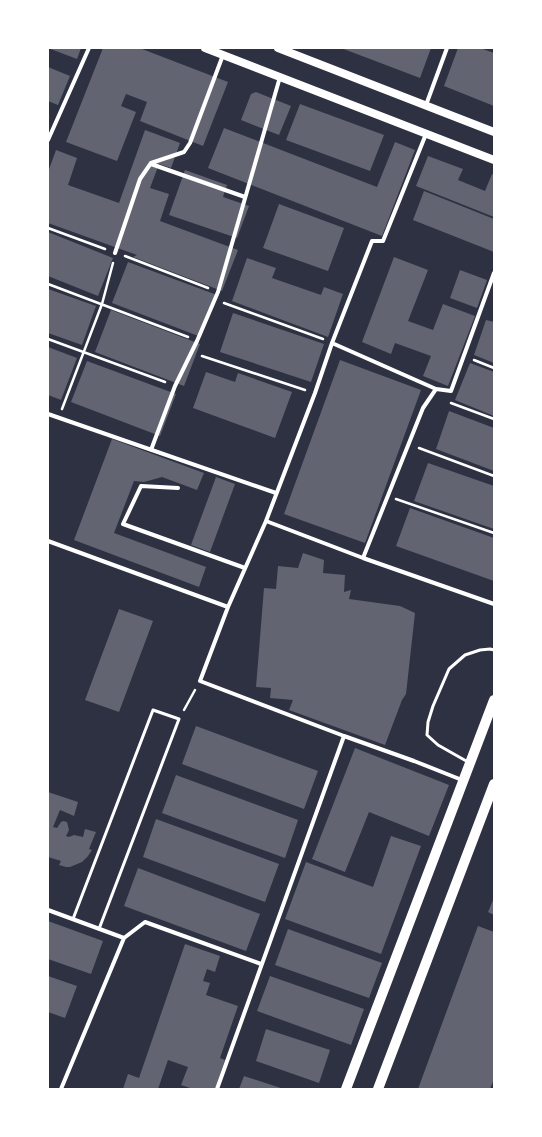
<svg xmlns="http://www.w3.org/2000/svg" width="542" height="1137" font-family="'Varela Round',sans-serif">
<rect width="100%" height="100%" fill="#2d3142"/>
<!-- building -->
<path fill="#626471" d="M48,48H81L77,59Z
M103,48H143L142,49L228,82L203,146L140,121L147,102L126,94L121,106L136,112L117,161L66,142Z
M341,48H431L420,78Z
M458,48H480L494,53V106L444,86Z
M48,67L70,76L58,105L48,101Z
M256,92L291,106L279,135L241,120L251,94Z
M300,104L384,135L370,171L286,140Z
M224,128L377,187L395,142L415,150L382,236L208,168Z
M145,130L180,143L171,168L159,164L150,188L169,194L160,221L238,250L222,291L133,257L137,255L48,223V172L56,150L77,158L68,185L119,203Z
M428,156L463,169L458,180L485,191L492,174L494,175V217L416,186Z
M185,170L227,185L223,197L249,206L237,238L169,215Z
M424,191L494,219V252L413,220Z
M279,204L344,228L328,271L263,248Z
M48,232L113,258L98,296L48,276Z
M394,257L428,270L408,321L433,330L443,304L475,316L448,386L423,376L431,356L395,343L391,354L362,342Z
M247,258L276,268L272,278L321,295L324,287L343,294L328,337L232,301Z
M128,262L217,295L201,337L112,303Z
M460,270L487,280L477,308L450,298Z
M48,289L96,306L82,345L48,333Z
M111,310L200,344L184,386L95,352Z
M233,313L324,344L311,382L220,352Z
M486,320L494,322V363L474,355Z
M48,347L77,358L61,400L48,395Z
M340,360L421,390L365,543L284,514Z
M87,361L176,394L160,436L71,402Z
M470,363L494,372V416L455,400Z
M206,372L235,382L238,373L292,392L275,438L193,408Z
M449,411L494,428V471L436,449Z
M112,439L204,473L197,490L162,477L144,482L134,481L114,533L206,567L199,587L74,540Z
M428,463L494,486V529L414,501Z
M216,477L235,484L210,552L191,545Z
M410,508L494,538V581L396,546Z
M303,553L324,560L323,573L345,575L344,592L351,590L349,599L400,606L415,613L406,694L402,700L385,745L289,710L293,700L270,698L271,688L256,687L264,588L276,589L278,566L298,568Z
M119,609L153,621L119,712L85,700Z
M196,726L318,771L304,809L182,764Z
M355,748L449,785L429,836L369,812L345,872L312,859Z
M176,775L298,820L285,858L162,813Z
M48,792L78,802L74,816L60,810L53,827L57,828L61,822L63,821L67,822L69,830L66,836L69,837L74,835L83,837L85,829L96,832L89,849L92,850L88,856L82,862L70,867H66L59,865L61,861L48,857Z
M156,819L279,864L265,902L143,857Z
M391,836L421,846L381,954L285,919L306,862L373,887Z
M138,868L260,914L246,951L124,906Z
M494,898V915L488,912Z
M48,921L103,941L91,974L48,959Z
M478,926L494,932V1079L490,1089H418Z
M288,929L382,963L369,998L275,965Z
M185,944L220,956L215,972L207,969L203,981L210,983L206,995L238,1006L220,1058L225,1060L215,1089H193L181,1085L188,1067L168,1060L158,1089H123L128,1074L139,1078Z
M48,976L77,986L65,1018L48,1012Z
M270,976L364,1009L351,1045L257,1011Z
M266,1029L330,1050L319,1083L256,1061Z
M244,1076L284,1089H239Z"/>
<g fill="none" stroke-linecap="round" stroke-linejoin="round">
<!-- path -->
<path stroke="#fff" stroke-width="2.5" d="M48,228L105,249
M125,256L208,288
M48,284L188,337
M224,303L323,339
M48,339L165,382
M202,356L305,390
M474,360L494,368
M451,403L494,419
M62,409L102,304L113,263
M419,448L494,476
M396,499L494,533
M184,710L195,690"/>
<!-- service -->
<path stroke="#fff" stroke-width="3" d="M468,762L438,745L427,735L428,722L433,706L449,669L465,655L480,650L490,649L494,650
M73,919L153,710L179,719L99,929"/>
<!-- minor -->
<path stroke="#fff" stroke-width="4" d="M426,105L447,48
M426,134L383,241H372L332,343L315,393L266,521L363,558L494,604
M48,140L89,48
M151,164L245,197
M115,253L140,179L151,163L184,152L190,143L223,55
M332,343L436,389L451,391L494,273
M48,414L276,493
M151,450L175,386L197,341L218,292L280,77
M178,488L141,486L123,524L245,568
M266,521L228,607L200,681L344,736
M48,541L228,607
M363,558L423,408L436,389
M48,910L124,938
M61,1089L124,938L145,922L261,964
M217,1089L344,736L414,761L462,780"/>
<!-- secondary -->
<path stroke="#fff" stroke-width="8" d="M205,48L494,160
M278,48L494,132"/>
<!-- primary -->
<path stroke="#fff" stroke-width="10" d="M346,1089L494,700
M378,1089L494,784"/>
</g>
<!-- border -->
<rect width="542" height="1137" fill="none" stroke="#ffffff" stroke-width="98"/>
</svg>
